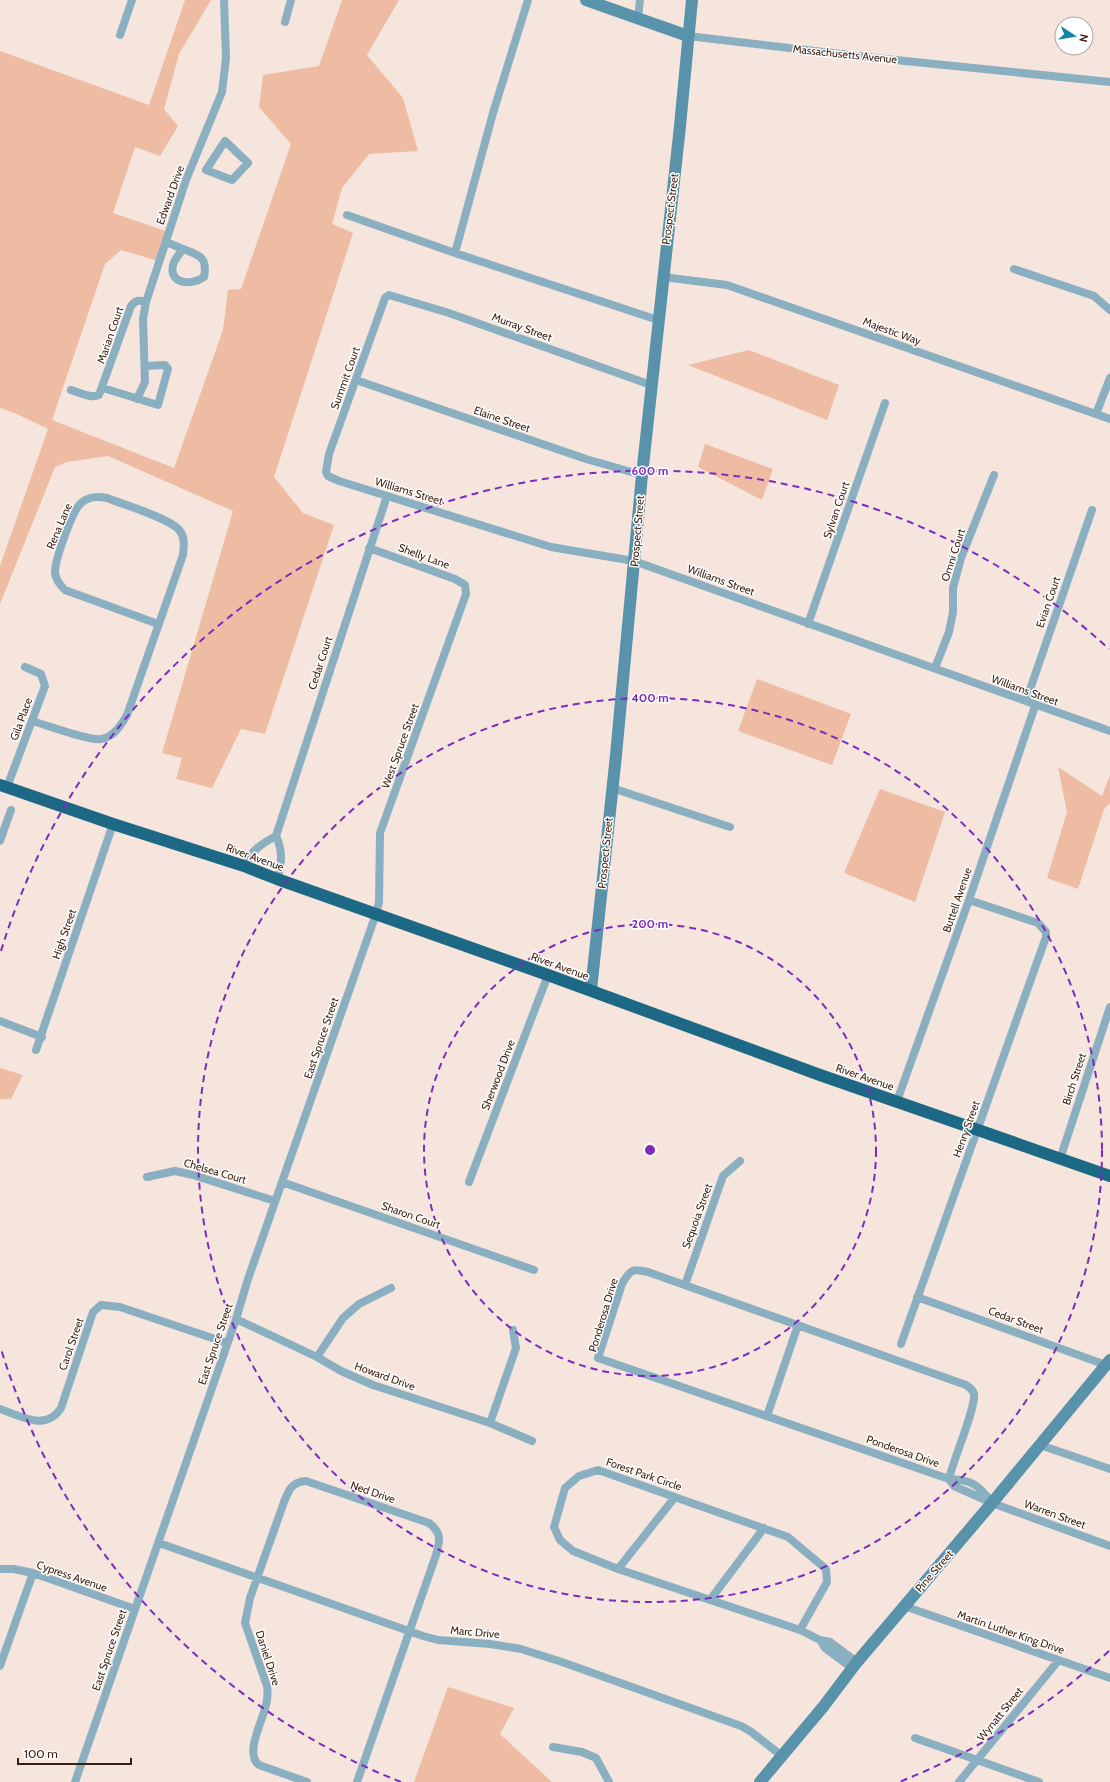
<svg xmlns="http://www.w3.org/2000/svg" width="1110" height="1782" font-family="Cabin,sans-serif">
<rect width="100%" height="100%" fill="#f5e5dd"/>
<!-- green -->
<path fill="#eebca3" d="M185,0H211L179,54L164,109L178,126L160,156L135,147L113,213L171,233L162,262L121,250L105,264L52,420L174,468L223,330L228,290L241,289L291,144L259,107L263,75L319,66L342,0H399L367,55L403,98L418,151L369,154L342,188L332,224L353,233L274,477L303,513L334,525L265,734L241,729L212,788L176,779L182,758L162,753L233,511L108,456L67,462L55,467L0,604V566L48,429L17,414L0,408V51L149,105Z
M749,350L839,385L827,420L688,365Z
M705,444L773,469L762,500L698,467Z
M757,679L851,714L832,765L738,731Z
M1058,767L1102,796L1110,775V803L1104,809L1078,889L1047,878L1067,812Z
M880,789L945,812L915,902L844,873Z
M0,1068L23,1075L11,1099H0Z
M448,1687L514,1708L500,1734L552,1782H414Z"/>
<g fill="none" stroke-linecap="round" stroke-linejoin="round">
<!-- street -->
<path stroke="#8aafc0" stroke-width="8" d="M638,18L640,0
M285,22L291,0
M120,35L132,0
M688,36L866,57L1110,82
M225,141L248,163L232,180L206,170Z
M347,215L455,253L658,320
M166,242L183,249
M183,249C199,255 208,257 204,277C190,287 166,283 174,262C176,258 180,253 183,249Z
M455,253L493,113L528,0
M1014,269L1094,296L1110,310
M663,277L727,285L1110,419
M356,380L586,459L642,475
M651,385L449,313L389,295L385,298L329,454L326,472L328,476L339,481L551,547L634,561L1110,731
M103,388L158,405L168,369L165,365L145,366
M71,390C79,392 91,399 99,395L131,306C136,300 138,300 146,302
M137,399L145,382L143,319L146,302L186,180L222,92L226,58L224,0
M1096,414L1110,378
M808,624L885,403
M935,668L949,632L953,612V588L961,558L994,475
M1026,701L1092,510
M32,721C46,725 90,741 101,739C114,737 121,725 127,715L183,555C184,546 185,538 180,531C172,519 122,504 107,498C98,496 89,496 81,503C72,511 55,560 55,572C55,579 60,585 65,590L158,624
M7,787L45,686L41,674L25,667
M612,788L730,827
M0,841L11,810
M244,866C251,851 261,844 276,836
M277,879C282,864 283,851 276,836L387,496
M0,1021L42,1037
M36,1050L113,824
M897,1101L969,900L1035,706
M1060,1159L1110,1007
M147,1177L175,1171L193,1175L275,1201
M282,1182L534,1270
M469,1182L548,975
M685,1285L723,1176L740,1161
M917,1297L1106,1365
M236,1319L317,1357L341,1371L373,1385L490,1423L532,1441
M901,1344L1046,937V932L1038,923L969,900
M317,1357L343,1318L359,1304L391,1288
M0,1409C21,1416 46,1432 61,1408L93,1312L101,1305L120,1307L227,1343
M767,1416L798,1325
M490,1423L516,1348L513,1330
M1040,1445L1110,1469
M949,1479L598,1358L622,1284C630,1270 632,1268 648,1272L966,1385C970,1388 973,1389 974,1394C976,1408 953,1460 949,1479L954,1486L992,1503C980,1486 971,1479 949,1479
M992,1503L1110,1546
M159,1543L423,1636L438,1640L490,1644L521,1649L562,1662L741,1726L750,1731L782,1756
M0,1569H14L33,1573L135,1609
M618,1569L675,1497
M710,1600L764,1528
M904,1606L1110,1678
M800,1630L827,1582L826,1569L788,1537L598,1470L579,1476L565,1488L554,1527L560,1540L573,1551L618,1569L800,1630L820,1640L830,1642L857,1662
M820,1640L825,1648L852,1668
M0,1666L33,1573
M915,1738L1039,1782
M553,1747L582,1752L596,1758L609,1782
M75,1782L236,1319L248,1279L376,914L379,902L380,833L466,594L465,585L455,579L369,548
M307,1782L259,1765C244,1754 263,1720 266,1705C268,1698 268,1693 267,1686L245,1623L250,1598L284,1502C289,1489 292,1482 306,1481L429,1523C442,1533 440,1540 436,1555L357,1782
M959,1782L1058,1661"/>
<!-- secondary -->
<path stroke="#5993ab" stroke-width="12" d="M586,0L688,36
M591,990L616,755L642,475L680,126L692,0
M760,1782L823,1707L857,1662L992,1503L1110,1360"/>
<!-- highway -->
<path stroke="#1d6985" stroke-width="12" d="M0,785L113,824L244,866L277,879L548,975L820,1075L1110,1176"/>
</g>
<!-- distance rings -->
<g fill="none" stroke="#7b2cbf" stroke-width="2" stroke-dasharray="7 5">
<circle cx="650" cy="1150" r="226"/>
<circle cx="650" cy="1150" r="452"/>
<path d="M1109 1651A679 679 0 0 1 899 1782M401 1782A679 679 0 0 1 1 1349M1 951A679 679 0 0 1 1109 649"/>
</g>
<g text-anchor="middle" stroke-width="3" stroke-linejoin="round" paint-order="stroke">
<!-- street labels -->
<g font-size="11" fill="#3c1e0f" stroke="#fff">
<text transform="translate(845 54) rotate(6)" y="4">Massachusetts Avenue</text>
<text transform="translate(170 195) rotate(-70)" y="4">Edward Drive</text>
<text transform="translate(670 209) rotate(-83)" y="4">Prospect Street</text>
<text transform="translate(522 327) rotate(20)" y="4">Murray Street</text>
<text transform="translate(892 331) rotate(20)" y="4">Majestic Way</text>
<text transform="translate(110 335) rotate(-71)" y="4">Marian Court</text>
<text transform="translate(345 378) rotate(-70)" y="4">Summit Court</text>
<text transform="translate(502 419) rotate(19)" y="4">Elaine Street</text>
<text transform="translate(409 491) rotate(17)" y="4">Williams Street</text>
<text transform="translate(836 510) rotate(-71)" y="4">Sylvan Court</text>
<text transform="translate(59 526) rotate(-67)" y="4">Rena Lane</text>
<text transform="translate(637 531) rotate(-85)" y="4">Prospect Street</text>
<text transform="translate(953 555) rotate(-72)" y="4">Omni Court</text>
<text transform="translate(424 556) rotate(20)" y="4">Shelly Lane</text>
<text transform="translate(721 580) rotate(20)" y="4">Williams Street</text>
<text transform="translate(1048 602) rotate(-71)" y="4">Evian Court</text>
<text transform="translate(320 663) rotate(-72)" y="4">Cedar Court</text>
<text transform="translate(1025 690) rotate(20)" y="4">Williams Street</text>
<text transform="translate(21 719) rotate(-70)" y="4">Gila Place</text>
<text transform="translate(400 746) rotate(-70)" y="4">West Spruce Street</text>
<text transform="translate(605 853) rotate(-84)" y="4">Prospect Street</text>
<text transform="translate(255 857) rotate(20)" y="4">River Avenue</text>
<text transform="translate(957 900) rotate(-71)" y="4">Buttell Avenue</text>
<text transform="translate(64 934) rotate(-71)" y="4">High Street</text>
<text transform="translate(560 966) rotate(20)" y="4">River Avenue</text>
<text transform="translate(321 1038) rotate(-71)" y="4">East Spruce Street</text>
<text transform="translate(498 1075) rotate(-69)" y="4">Sherwood Drive</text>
<text transform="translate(865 1077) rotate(19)" y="4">River Avenue</text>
<text transform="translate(1074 1079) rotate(-72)" y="4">Birch Street</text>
<text transform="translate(966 1129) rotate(-70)" y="4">Henry Street</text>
<text transform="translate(215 1171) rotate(16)" y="4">Chelsea Court</text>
<text transform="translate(411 1215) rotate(19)" y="4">Sharon Court</text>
<text transform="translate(697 1216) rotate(-70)" y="4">Sequoia Street</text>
<text transform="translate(603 1315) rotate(-73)" y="4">Ponderosa Drive</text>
<text transform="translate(1016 1320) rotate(20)" y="4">Cedar Street</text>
<text transform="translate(71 1344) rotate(-71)" y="4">Carol Street</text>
<text transform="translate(215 1344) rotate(-71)" y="4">East Spruce Street</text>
<text transform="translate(385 1376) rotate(20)" y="4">Howard Drive</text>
<text transform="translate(903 1451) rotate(19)" y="4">Ponderosa Drive</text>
<text transform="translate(644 1474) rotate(19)" y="4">Forest Park Circle</text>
<text transform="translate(373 1492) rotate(19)" y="4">Ned Drive</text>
<text transform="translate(1055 1514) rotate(20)" y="4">Warren Street</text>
<text transform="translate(934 1571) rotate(-49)" y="4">Pine Street</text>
<text transform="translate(72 1576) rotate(19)" y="4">Cypress Avenue</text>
<text transform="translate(475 1632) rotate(5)" y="4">Marc Drive</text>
<text transform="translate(1011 1632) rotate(19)" y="4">Martin Luther King Drive</text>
<text transform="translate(109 1650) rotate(-71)" y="4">East Spruce Street</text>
<text transform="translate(268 1658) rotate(72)" y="4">Daniel Drive</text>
<text transform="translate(1000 1714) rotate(-51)" y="4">Wynatt Street</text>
</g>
</g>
<circle cx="650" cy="1150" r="6" fill="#7b2cbf" stroke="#fff" stroke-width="2"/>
<g font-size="12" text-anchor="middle" font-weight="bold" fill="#7b2cbf" stroke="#fff" stroke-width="3" stroke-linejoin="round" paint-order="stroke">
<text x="650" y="475">600 m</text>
<text x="650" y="702">400 m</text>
<text x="650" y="928">200 m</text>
</g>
<!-- north arrow -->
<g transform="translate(1074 36) rotate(102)"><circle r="19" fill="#ffffff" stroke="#b1a59f"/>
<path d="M0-3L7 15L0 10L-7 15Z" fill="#1085aa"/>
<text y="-6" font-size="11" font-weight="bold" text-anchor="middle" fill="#3c1e0f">N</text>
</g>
<!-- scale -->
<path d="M18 1758v6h113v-6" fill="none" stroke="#3c1e0f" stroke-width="2"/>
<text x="24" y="1758" font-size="12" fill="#3c1e0f" stroke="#ffffff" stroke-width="3" paint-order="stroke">100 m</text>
</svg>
